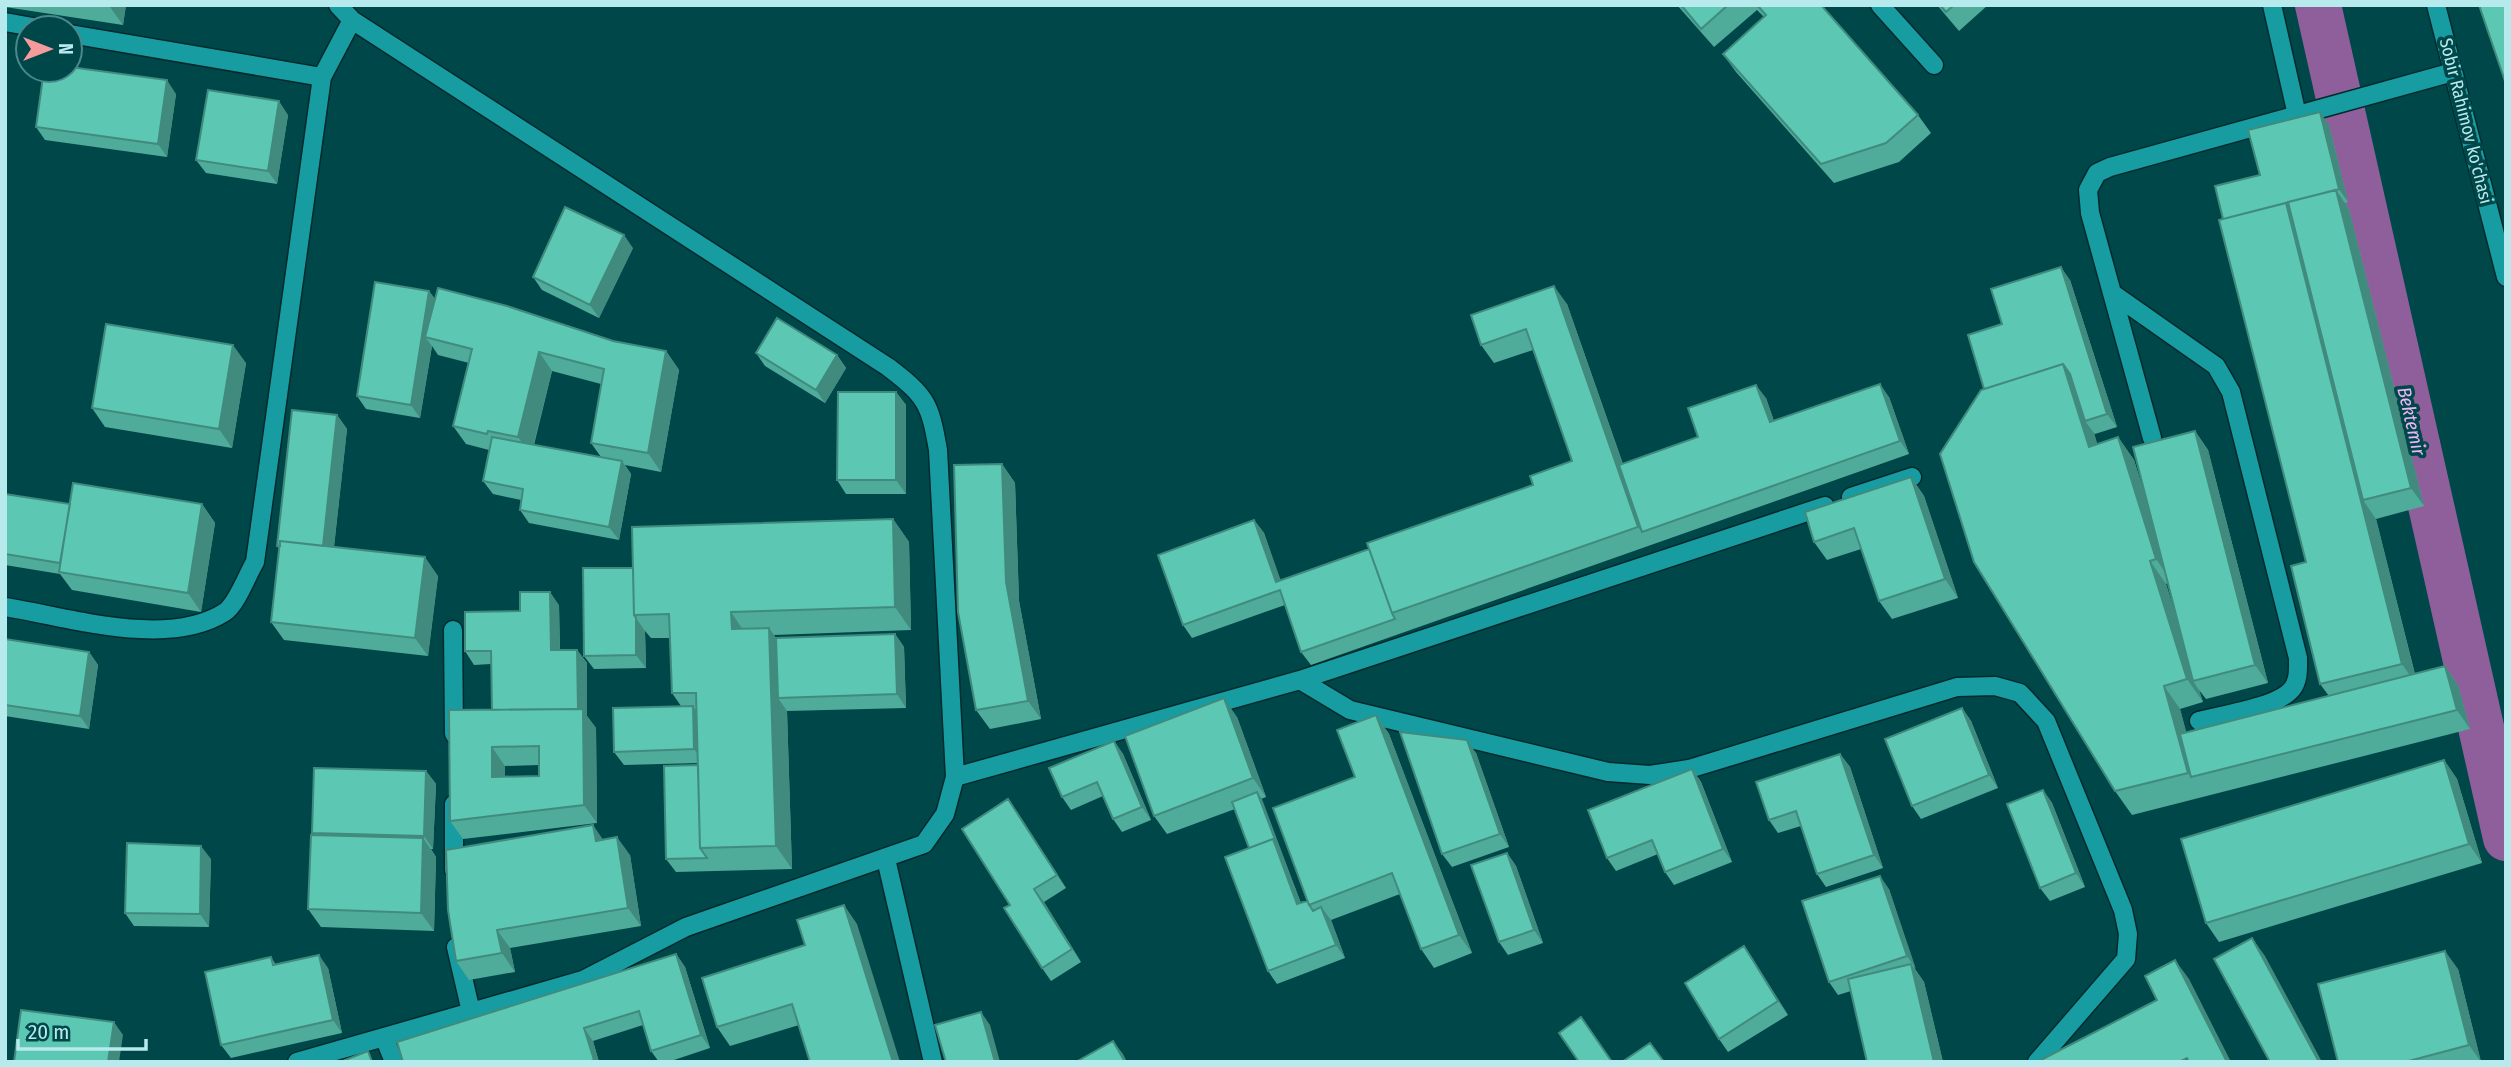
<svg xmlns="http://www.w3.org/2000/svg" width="2511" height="1067" font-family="'Fira Sans Condensed',sans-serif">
<rect width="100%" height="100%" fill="#00474a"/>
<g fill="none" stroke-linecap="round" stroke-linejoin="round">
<!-- canal -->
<path stroke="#8f5f9b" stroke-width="46" d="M2318,5L2506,838"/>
<!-- minor casing -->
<g stroke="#042a2c" stroke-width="21">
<path id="minor" d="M1880,5L1934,65
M2272,5L2297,115
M2436,5L2506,277
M5,22L38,28
M70,34L322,77
M2112,293L2152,438
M1851,497L1912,477
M5,607C68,617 168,649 225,612C237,604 247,575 255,562L322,77L352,20
M453,630L454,734
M1300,680L1825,506
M2199,721C2221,715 2278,707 2292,689C2299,680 2298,669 2298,658L2231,392L2216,366L2112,293L2090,213L2088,190L2097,173L2110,167L2453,72
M955,777L1300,680L1350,710L1608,772L1650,775L1689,769L1957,687L1995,686L2020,693L2046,721L2123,910L2128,934L2126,959L2037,1062
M454,804V870
M886,859L933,1062
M456,947L471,1012
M384,1037L394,1062
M297,1062L583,980L686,927L924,844L945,814L955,777L938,450C930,403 926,396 888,367L352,20L338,5"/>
</g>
<!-- minor -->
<use href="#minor" stroke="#179ca1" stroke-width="18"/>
</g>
<!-- wall -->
<path fill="#4fab9a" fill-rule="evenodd" d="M5,5H126L123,25L5,7Z
M1677,5H1821L1918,115L1931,133L1899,162L1834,183L1736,72L1723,54L1764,17L1757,10L1714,47Z
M1937,5H1988L1959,31Z
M176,94L167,157L45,140L36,127Z
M288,115L277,184L206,173L196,160Z
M2329,125L2348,202L2345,203L2349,209L2424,506L2376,519L2415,674L2445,666L2458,685L2470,729L2132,815L2115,791L1984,389L2002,324L2070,280L2117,427L2095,434L2094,433L2097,444L2118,437L2134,460L2144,492L2195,431L2208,450L2268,683L2206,699L2199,690L2203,702L2180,709L2186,732L2329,696L2320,684L2306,562L2223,219L2260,175ZM2168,583L2177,619L2166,584Z
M633,248L599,318L542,290L533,277Z
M429,291L435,299L613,341L666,351L679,370L661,472L625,465L631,474L619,540L529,523L520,510L521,500L493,494L483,481L489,450L466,444L453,426L469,363L438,355L432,346L420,418L366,409L357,396ZM552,371L601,384L591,443L601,457L534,445Z
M1567,304L1623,464L1698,437L1766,398L1774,421L1889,397L1909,454L1311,665L1301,652L1285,605L1192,638L1183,625L1254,520L1264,533L1280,580L1369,549L1533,485L1572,461L1533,350L1494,363L1481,345Z
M756,353L837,355L846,368L825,403L765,366Z
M246,363L232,448L105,427L92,408Z
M896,392L906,405V494H846L837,480Z
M337,415L347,429L334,547L438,576L428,656L284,640L271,622L279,549L277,546Z
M1002,464L1015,483L1019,601L1041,719L990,729L976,710Z
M1911,477L1924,496L1958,598L1892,619L1879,601L1861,549L1827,560L1814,542Z
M5,494L70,504H202L215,523L201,612L72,590L60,574L5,565Z
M893,519L909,542L911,630L774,635L776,638L895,634L904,647L906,708L787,711L792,869L676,872L666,859L698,763L624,765L614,752L681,706L672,693L670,638H651L645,631L646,668L594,669L584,656L633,568Z
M559,605L560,650H577L587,663V716L596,728L597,823L463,839L450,821L492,710L491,664L474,665L465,651L520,611ZM539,765V776H505V766Z
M5,639L89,652L98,665L89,729L5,716Z
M1962,708L1971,721L1998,788L1921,819L1912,806Z
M1376,715L1389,734L1472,953L1434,968L1421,949L1400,894L1331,920L1345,958L1277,984L1268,971L1249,848L1235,809L1167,834L1154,816L1237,717L1266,797L1261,799L1301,903L1307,901L1355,777Z
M1114,741L1123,754L1151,820L1122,832L1113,819L1103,796L1071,810L1062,797Z
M1476,753L1509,847L1452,867L1442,854Z
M1840,754L1850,767L1883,868L1826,887L1817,874L1801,826L1778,833L1769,820Z
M2444,760L2457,779L2482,863L2219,942L2206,923Z
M1692,769L1701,782L1732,862L1674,885L1665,872L1658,854L1616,871L1607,858Z
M426,771L436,784L433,849H431L436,857L434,931L321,927L308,909L313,835L312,833Z
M2043,790L2052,803L2085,887L2050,901L2040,888Z
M1017,812L1066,888L1044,902L1081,962L1051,981L1042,968L1010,905Z
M603,839L630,855L641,926L510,948L515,972L469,980L456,961Z
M1507,853L1516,866L1543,943L1508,955L1499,942Z
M211,859L209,927L134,926L125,913Z
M1889,889L1915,969L1924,982L1943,1062H1867L1851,991L1838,995L1829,982Z
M857,924L799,1025L730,1046L717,1027L805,945Z
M1744,946L1788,1015L1728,1052L1719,1039Z
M676,954L685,967L710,1048L668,1062H659L651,1051L643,1025L593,1041L599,1062H403Z
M271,957L276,965L328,968L342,1033L231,1058L221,1045Z
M2458,969L2481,1062H2338Z"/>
<!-- shaded-wall -->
<path fill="#408b7d" d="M110,5H126L123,25L110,7Z
M167,80L176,94L167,157L158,144Z
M279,101L288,115L277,184L268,171Z
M2320,112L2329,125L2348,202L2339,189Z
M2336,190L2349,209L2424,506L2411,488Z
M2286,203L2302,226L2363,500L2376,519L2418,687L2402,664Z
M624,235L633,248L599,318L590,305Z
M2061,267L2070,280L2117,427L2107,414Z
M1554,286L1567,304L1646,531L1642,532L1638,527Z
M429,291L438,304L425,337L432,346L420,418L411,405Z
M233,345L246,363L232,448L219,429Z
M666,351L679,370L661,472L648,453Z
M539,352L552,371L531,455L518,437Z
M837,355L846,368L825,403L816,390Z
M2063,364L2080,387L2085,421L2094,433L2105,470L2089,447Z
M1880,384L1889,397L1909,454L1900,441Z
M1756,385L1766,398L1779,436L1770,422Z
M896,392L906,405V494L896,480Z
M337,415L347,429L332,564L322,551Z
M2195,431L2208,450L2268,683L2255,665Z
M2118,437L2134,460L2172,582L2156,559Z
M622,461L631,474L619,540L609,527Z
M1002,464L1015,483L1019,601L1041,719L1028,701L1006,582Z
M1911,477L1924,496L1958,598L1945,579Z
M202,504L215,523L201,612L188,593Z
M893,519L909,542L911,630L895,607Z
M1254,520L1264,533L1286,595L1276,582Z
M425,557L438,576L428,656L415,638Z
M2150,561L2166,584L2196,680L2193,681L2199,690L2203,702L2187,679Z
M550,592L559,605L560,663L551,650Z
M731,612L747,636L732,629Z
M636,618L645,631L646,668L636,655Z
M769,628L785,651L778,698L787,711L792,869L776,846Z
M895,634L904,647L906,708L897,694Z
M577,650L587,663V716L596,728L597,823L584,805L578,715Z
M89,652L98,665L89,729L80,716Z
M2445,666L2458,685L2470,729L2457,710Z
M2164,686L2180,709L2198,775L2191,777L2188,773Z
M1224,698L1237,717L1266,797L1253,778Z
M693,706L702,719L703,762L694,749Z
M1962,708L1971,721L1998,788L1989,775Z
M1376,715L1389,734L1472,953L1459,935Z
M1467,740L1476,753L1509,847L1500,834Z
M1114,741L1123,754L1151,820L1142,807Z
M492,747L505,766V795L492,777Z
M1840,754L1850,767L1883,868L1874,855Z
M2444,760L2457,779L2482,863L2469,844Z
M1692,769L1701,782L1732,862L1723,849Z
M426,771L436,784L433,849L424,836Z
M2043,790L2052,803L2085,887L2076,873Z
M1257,792L1262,799L1306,917L1297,904Z
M1008,799L1017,812L1066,888L1057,875Z
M593,825L606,844L596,841Z
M617,837L630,855L641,926L628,908Z
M423,838L436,857L434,931L421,913Z
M201,846L211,859L209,927L200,914Z
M1507,853L1516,866L1543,943L1534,930Z
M1880,876L1889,889L1916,969L1907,956Z
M1034,889L1044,902L1081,962L1072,949Z
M844,905L857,924L900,1062H893Z
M1321,907L1331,920L1345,958L1336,945Z
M497,930L510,948L515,972L502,953Z
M2252,938L2265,956L2322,1062H2319Z
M1744,946L1753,959L1788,1015L1778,1001Z
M2445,951L2458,969L2481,1062L2469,1045Z
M676,954L685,967L710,1048L701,1035Z
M319,955L328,968L342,1033L333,1020Z
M2175,960L2189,979L2231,1062H2227Z
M1911,964L1924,982L1943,1062H1934Z
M981,1012L990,1025L1000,1062H995Z
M114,1022L123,1035L119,1062H108Z
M584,1028L593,1041L599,1062H595L594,1060Z
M1113,1041L1123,1054L1127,1062H1125Z"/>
<!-- building -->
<path fill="#5cc7b3" stroke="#408b7d" stroke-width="2" fill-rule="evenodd" d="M1681,5H1728L1701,29Z
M1757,5H1821L1918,115L1886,143L1821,164L1723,54L1766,15Z
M1940,5H1954L1946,12Z
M2479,5H2506V84Z
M70,67L167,80L158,144L36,127L44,70H70Z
M208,90L279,101L268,171L196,160Z
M2320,112L2339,189L2223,219L2215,186L2260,175L2248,130Z
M2336,190L2411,488L2363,500L2288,202Z
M2286,203L2402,664L2320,684L2291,566L2306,562L2219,220Z
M565,207L624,235L590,305L533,277Z
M2061,267L2107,414L2085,421L2070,374L2063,364L1984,389L1968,335L2002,324L1991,289Z
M375,282L429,291L411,405L357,396Z
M1554,286L1638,527L1392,613L1367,543L1533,485L1530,476L1572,461L1526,329L1481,345L1471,315Z
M438,288L507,306L613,341L666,351L648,453L591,443L604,369L539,352L518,437L488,431L487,434L453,426L472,349L425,337Z
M777,318L837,355L816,390L756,353Z
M106,324L233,345L219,429L92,408Z
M2063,364L2089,447L2118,437L2156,559L2150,561L2187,679L2164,686L2188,773L2115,791L1974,562L1940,454L1981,390Z
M1880,384L1900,441L1642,532L1619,465L1698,437L1688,408L1756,385L1770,422Z
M838,392H896V480H837Z
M292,410L337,415L323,546L280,541V546H277Z
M2195,431L2255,665L2193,681L2133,447Z
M492,437L622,461L609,527L520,510L523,489L483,481Z
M1002,464L1006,582L1028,701L976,710L958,612L954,465Z
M1911,477L1945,579L1879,601L1854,528L1814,542L1805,512Z
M73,483L202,504L188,593L59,572Z
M5,494L70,504L60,563L5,554Z
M893,519L895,607L731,612L732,629L769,628L776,846L700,848L696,693H672L669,614L634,615L632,527Z
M1254,520L1276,582L1369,549L1392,613L1395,619L1301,652L1280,590L1183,625L1158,555Z
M280,541L425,557L415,638L271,622Z
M583,568H633L634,615L636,618V655L584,656Z
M520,592H550L551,650H577L578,709L492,710L491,651H465V612L520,611Z
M895,634L897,694L778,698L776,638Z
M5,639L89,652L80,716L5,705Z
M2445,666L2457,710L2191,777L2180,734Z
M1224,698L1253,778L1154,816L1125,736Z
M693,706L694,749L614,752L613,708Z
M1962,708L1989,775L1912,806L1885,739Z
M583,709L584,805L450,821L449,710ZM539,746V776L492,777V747Z
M1376,715L1459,935L1421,949L1392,873L1309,905L1273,808L1355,777L1337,730Z
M1400,732L1467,740L1500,834L1442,854Z
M1114,741L1142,807L1113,819L1097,782L1062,797L1049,768Z
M1840,754L1874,855L1817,874L1796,811L1769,820L1756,782Z
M2444,760L2469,844L2206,923L2181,839Z
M698,765L700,848L707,858L666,859L664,766Z
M314,768L426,771L424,836L312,833Z
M1692,769L1723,849L1665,872L1652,840L1607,858L1588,810Z
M2043,790L2076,873L2040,888L2007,804Z
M1257,792L1277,845L1273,839L1249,848L1232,802Z
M1008,799L1057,875L1034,889L1072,949L1042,968L1004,908L1010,905L962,829Z
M593,825L596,841L617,837L628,908L497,930L502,953L456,961L448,910L446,850Z
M311,835L423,838L421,913L308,909Z
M1273,839L1297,904L1307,901L1313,911L1321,907L1336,945L1268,971L1225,857Z
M127,843L201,846L200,914L125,913Z
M1507,853L1534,930L1499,942L1471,865Z
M1880,876L1907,956L1829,982L1802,901Z
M844,905L893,1062H810L792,1004L717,1027L702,978L805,945L797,920Z
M2252,938L2319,1062H2270L2214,959Z
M1744,946L1778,1001L1719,1039L1685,983Z
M2445,951L2469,1045L2405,1062H2338L2318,984Z
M676,954L701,1035L651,1051L639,1011L584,1028L594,1060L588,1062H403L397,1042Z
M319,955L333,1020L221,1045L205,972L271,957L273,965Z
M2175,960L2227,1062H2189L2187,1058L2179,1062H2037L2157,1000L2145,976Z
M1911,964L1934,1062H1867L1848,979Z
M21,1010L114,1022L108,1062H14Z
M981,1012L995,1062H946L935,1025Z
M1581,1017L1612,1062H1579L1559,1033Z
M1113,1041L1125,1062H1076Z
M1650,1043L1664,1062H1622Z
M368,1051L372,1062H340Z"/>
<g text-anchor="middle" stroke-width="7" stroke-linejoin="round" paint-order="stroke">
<!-- street labels -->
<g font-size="18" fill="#b7eaec" stroke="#00474a">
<text transform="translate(2466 121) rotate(76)" y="6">Sobir Rahimov ko'chasi</text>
</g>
<!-- water labels -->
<g font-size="19" font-style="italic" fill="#ebb5f8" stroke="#00474a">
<text transform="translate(2412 421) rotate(77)" y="7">Bektemir</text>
</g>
</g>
<!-- border -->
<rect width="2511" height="1067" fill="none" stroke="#b7eaec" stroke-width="14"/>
<!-- north arrow -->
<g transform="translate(49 49) rotate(90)"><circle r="33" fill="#00474a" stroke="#49888b" stroke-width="2"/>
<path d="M0-5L12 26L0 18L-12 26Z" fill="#f59b9b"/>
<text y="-10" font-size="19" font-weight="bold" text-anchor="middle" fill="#b7eaec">N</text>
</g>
<!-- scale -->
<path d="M18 1039v10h128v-10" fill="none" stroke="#b7eaec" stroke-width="3.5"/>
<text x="28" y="1039" font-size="21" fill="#b7eaec" stroke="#00474a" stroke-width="5" paint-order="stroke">20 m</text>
</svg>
